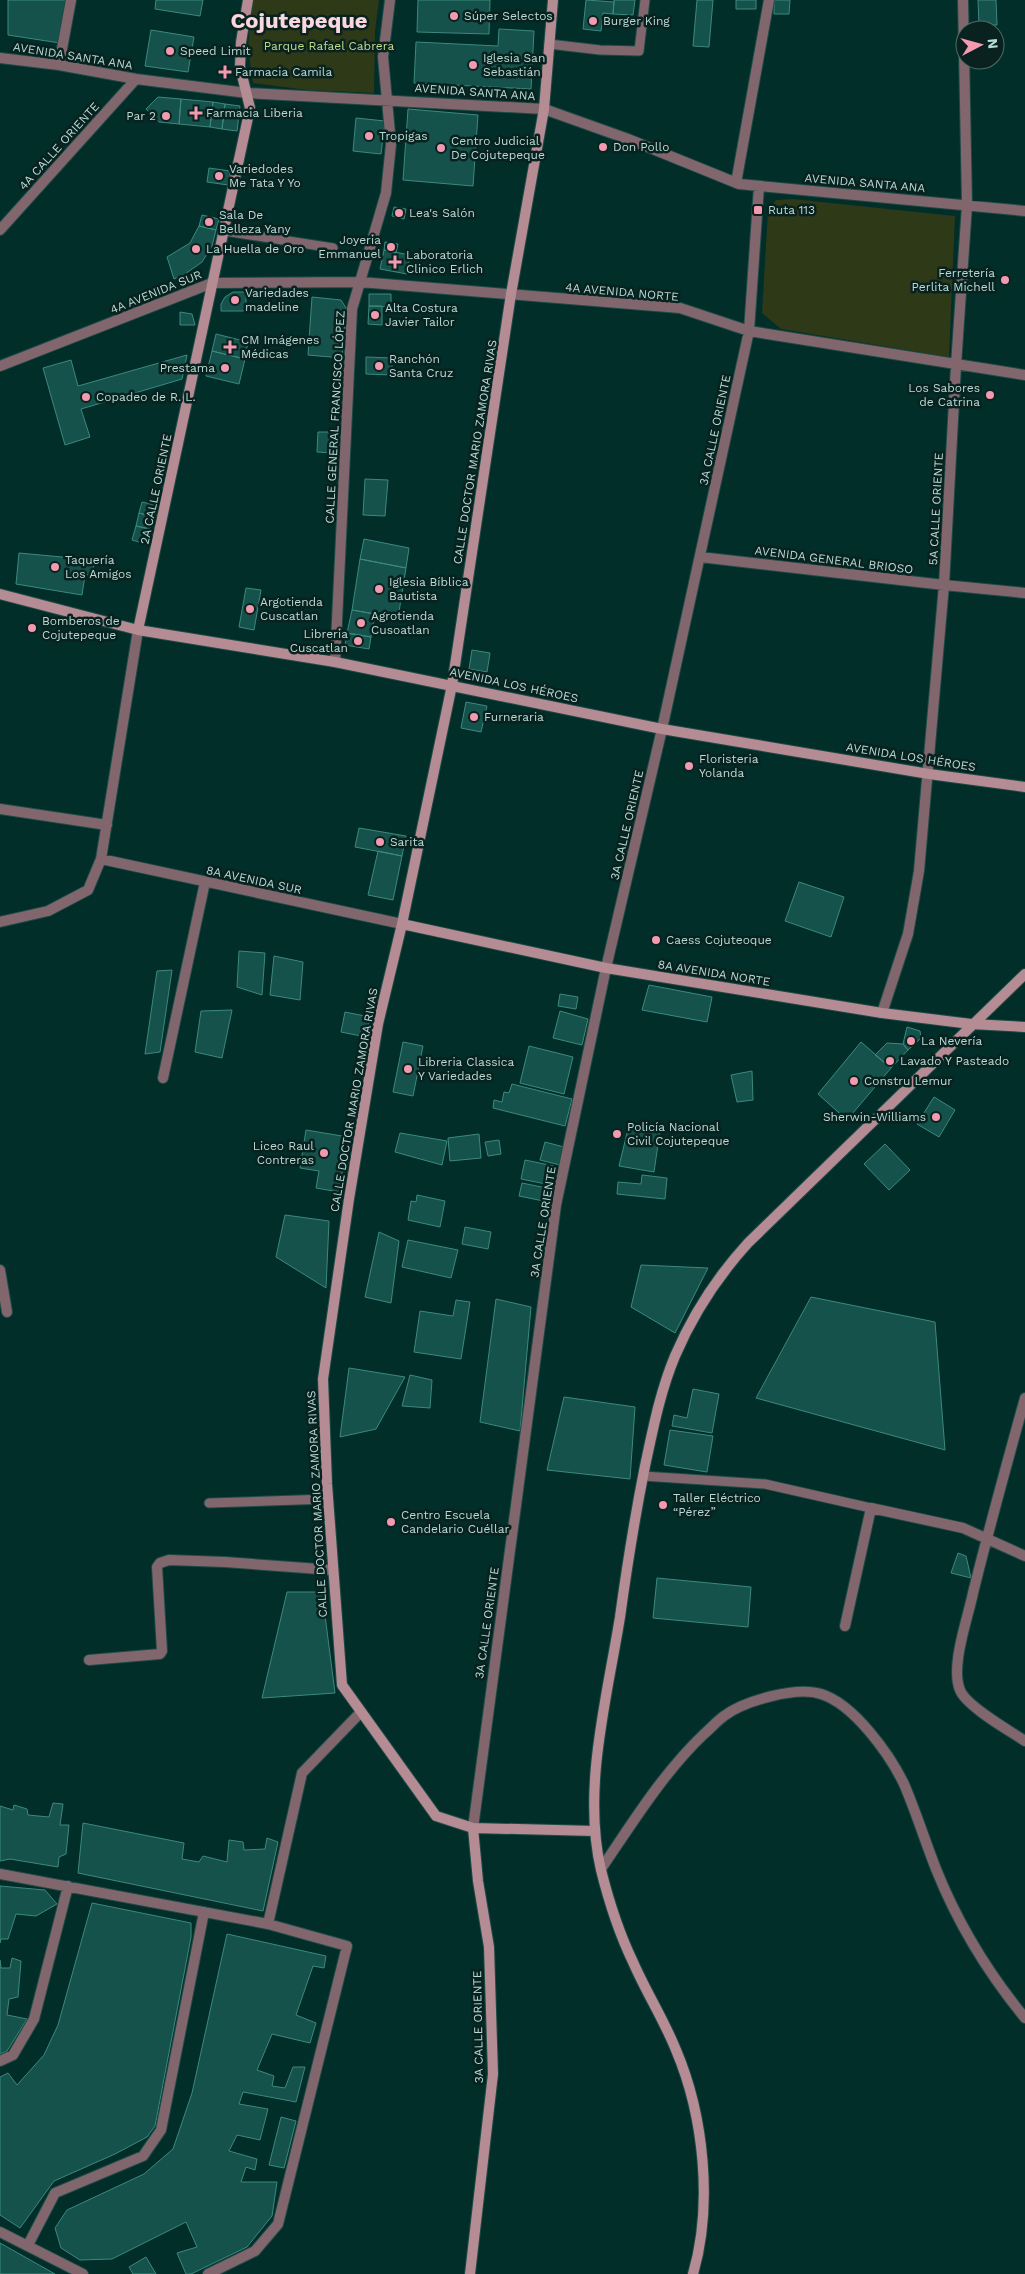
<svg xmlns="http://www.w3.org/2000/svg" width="1025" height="2274" font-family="'Work Sans',sans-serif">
<rect width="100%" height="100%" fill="#022e29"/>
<!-- green -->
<path fill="#2e3918" d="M252,0H379L375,31L374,93L308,90L253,83L248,48Z
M793,199L955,216L949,357L781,329L762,313L768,210L776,200Z"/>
<!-- building -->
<path fill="#15524b" stroke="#3c897f" d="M8,0H68L60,43L8,35Z
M156,0H203L200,16L155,9Z
M418,0H490L489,34L417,32Z
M586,0L614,2L613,14L603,13L601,31L583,29Z
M614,0H635L633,15L613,14Z
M697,0H713L709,47L693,46Z
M736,0H756V9H736Z
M774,0H790L789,14H774Z
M978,0H996L997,25H979Z
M499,29L534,31L531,89L414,83L416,42L498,46Z
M151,30L194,37L188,72L145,66Z
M158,97L181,99L179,124L159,122L146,109Z
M181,99L213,102L210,127L179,124Z
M213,102L225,104L222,129L210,127Z
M225,104L240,106L237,131L222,129Z
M408,109L478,115L473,186L403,180Z
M356,118L385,121L381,154L353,151Z
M209,168L230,171L228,185L207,182Z
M394,207L406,209L404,219L392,216Z
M202,215L219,219L216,230L199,226Z
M199,226L216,230L212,246L202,262L185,274L174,279L167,257L190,243Z
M385,242L398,244L396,253L384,250Z
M384,250L410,255L407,274L380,269Z
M233,292H246V311H221V304L225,297Z
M369,294H391V307L369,306Z
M312,297L341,300L346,308L342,358L308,355Z
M369,306H382V325L368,324Z
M180,312L192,314L195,325H180Z
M216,334L248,342L245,359L212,351Z
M212,351L245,359L239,384L206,376Z
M187,355L182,379L81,409L90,437L65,445L43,368L71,360L78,386Z
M366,357L392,358V375L366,374Z
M318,432H334L333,453L317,452Z
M365,479L388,480L385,516L363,515Z
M142,502L156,505L153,517L139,513Z
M139,513L153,517L150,529L136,526Z
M136,526L150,529L146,544L132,540Z
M364,539L409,548L406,568L360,559Z
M19,553L94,560L93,574L85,575L82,595L16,584Z
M360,559L406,568L398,618L352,610Z
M246,588L261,590L254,630L239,627Z
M352,610L375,614L371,637L347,633Z
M347,633L371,637L369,649L345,645Z
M472,650L490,653L487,672L469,669Z
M466,702L487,706L481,732L461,728Z
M359,828L406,836L402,856L355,847Z
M378,851L402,856L393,900L368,895Z
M799,882L844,897L831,937L785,921Z
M239,951L265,953L262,995L237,987Z
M274,956L303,962L300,1000L270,995Z
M172,970L160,1052L145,1054L157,971Z
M649,985L712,997L707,1022L642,1010Z
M560,994L578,997L576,1009L558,1006Z
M232,1010L222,1058L195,1052L201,1011Z
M560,1011L588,1019L582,1045L553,1038Z
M345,1012L370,1017L366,1037L341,1032Z
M907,1027L920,1031L921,1038L908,1050L903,1044Z
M403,1042L423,1046L413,1096L393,1092Z
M861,1042L891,1068L847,1120L818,1094Z
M887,1043L903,1044L908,1050L891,1068L875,1055Z
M529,1046L573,1057L564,1094L520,1083Z
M752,1071L753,1100L737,1102L731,1075Z
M512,1084L572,1099L565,1126L493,1108L494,1100L502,1102L504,1092L509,1093Z
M934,1097L955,1110L939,1137L917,1124Z
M629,1125L660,1131L654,1172L619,1166Z
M306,1130L348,1137L339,1192L316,1188L319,1171L300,1168Z
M400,1133L447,1141L442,1165L395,1152Z
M479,1134L481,1158L450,1161L448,1138Z
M499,1140L501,1154L488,1156L485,1142Z
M545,1142L564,1147L560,1165L540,1160Z
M885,1144L910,1170L889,1190L864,1164Z
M525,1160L554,1166L551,1185L521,1179Z
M642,1175L667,1178L665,1199L617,1194L618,1182L641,1184Z
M522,1183L556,1190L553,1203L519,1196Z
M417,1195L445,1201L440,1227L408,1220L411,1201L416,1202Z
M285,1215L329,1221L326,1288L276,1257Z
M465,1227L491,1232L488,1249L462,1244Z
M379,1232L399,1241L391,1303L365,1297Z
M408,1240L458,1250L451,1278L402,1267Z
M641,1265L708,1268L675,1333L631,1307Z
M811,1297L935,1322L945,1450L756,1398Z
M496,1299L531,1307L520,1431L480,1422Z
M456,1300L470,1302L461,1359L414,1352L420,1311L453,1316Z
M349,1368L405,1377L376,1429L340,1437Z
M410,1375L432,1380L430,1408L402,1406Z
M693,1389L719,1394L712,1433L672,1426L674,1415L687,1418Z
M564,1397L635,1407L630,1479L547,1470Z
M670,1430L713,1436L707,1472L664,1465Z
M958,1553L966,1556L971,1578L951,1573Z
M657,1578L751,1587L748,1627L653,1618Z
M287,1592H322L335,1693L262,1698Z
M53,1803L63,1804L60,1825H69L66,1854L59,1857L58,1867L10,1859L0,1861V1806L13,1810L14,1805L27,1809L28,1815L49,1817Z
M83,1823L184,1843L182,1859L199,1862L203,1856L227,1862L229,1840L243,1842L244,1850L265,1849L267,1838L278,1842L263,1911L78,1873Z
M0,1886L45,1890L57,1904L36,1916L16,1914L8,1939H1L0,1943Z
M92,1903L191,1923V1937L155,2126L147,2137L115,2154L54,2181L20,2228L0,2215V2077L8,2073L17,2085L44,2055L58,2025Z
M227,1934L326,1956L324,1968L313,1966L296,2015L316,2023L310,2043L272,2034L257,2070L274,2076L272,2086L285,2088L293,2067H305L296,2102L243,2092L239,2104L268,2109L260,2140L237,2135L229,2151L257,2159L255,2170L246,2167L241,2182H277L272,2216L247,2247L191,2274H186L177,2253L197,2247L186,2222L112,2259L80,2260L61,2248L55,2228L67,2210L144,2174L173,2149L192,2093Z
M12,1958L21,1961L18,1997L9,1999L7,2015L27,2019L7,2051L0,2054V1960L1,1968H10Z
M281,2117L296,2121L284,2168L269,2165Z
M0,2243L55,2274H0Z
M146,2257L156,2274H133L129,2267Z"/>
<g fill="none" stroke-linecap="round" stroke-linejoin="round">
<!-- lane casing -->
<g stroke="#1f4a45" stroke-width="11">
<path id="lane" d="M549,44L600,50L639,51L645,0
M225,231L333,248
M643,1476L765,1484L871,1508
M209,1503L328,1499"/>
</g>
<!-- street casing -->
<g stroke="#1f4a45" stroke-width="12">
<path id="street" d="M0,58L59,65L136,79L247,93L544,109L628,139L739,184L1025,211
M59,65L71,0
M736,183L769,0
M0,230L136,79
M0,366L212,283L360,282L680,308L749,331L1025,375
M700,557L944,585L1025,593
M335,662L352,309L386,193L391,144L383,57L390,0
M0,809L107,825
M101,859L402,924
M0,922L48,911L88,890L101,859L138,630
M882,1013L908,934L919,871L944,585L956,365L967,205L963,0
M163,1078L205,882
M0,1270L7,1312
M1025,1398C1007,1463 989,1528 973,1593C968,1618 950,1666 960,1690C966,1706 1010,1731 1025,1741
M845,1626L871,1508L963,1528L1025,1556
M89,1660L160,1654L162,1651L157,1567L160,1563L169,1560L225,1562L333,1570
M473,1828L556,1205L606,968L662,729L749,331L759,186
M601,1869C633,1822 663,1773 704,1734C711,1728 717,1721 724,1716C744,1701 796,1686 821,1694C854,1704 890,1755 904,1784C916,1812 925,1841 936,1869C958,1924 988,1973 1025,2018
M0,1874L268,1924L347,1946L278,2224L255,2251L208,2274
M268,1924L302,1773L361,1712
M0,2061L13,2055L34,2019L68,1886
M0,2232L83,2274
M28,2245L55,2193L143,2156L161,2130L204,1912"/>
</g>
<!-- secondary casing -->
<g stroke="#1f4a45" stroke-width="12">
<path id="secondary" d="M553,0L544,109L511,294L452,685L402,924L378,1024L349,1199L323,1379L327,1484L342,1685L436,1816L473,1828L594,1831
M0,594L138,630L335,662L662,729L929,774L1025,787
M138,630L250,108L240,67L241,42L248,0
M402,924L606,968L882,1013L971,1024L1025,1027
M470,2274L493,2074L489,1947L478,1881L473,1828
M693,2274C713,2205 704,2116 676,2050C664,2020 646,1992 633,1962C619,1933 609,1902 601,1870C582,1789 607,1698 620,1617C627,1566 635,1516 645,1466C653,1429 660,1392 675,1356C693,1314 717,1277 748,1243L1025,974"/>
</g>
<!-- lane -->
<use href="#lane" stroke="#81676d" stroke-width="9"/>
<!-- street -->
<use href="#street" stroke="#81676d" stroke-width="10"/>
<!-- secondary -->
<use href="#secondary" stroke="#b58b94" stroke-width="10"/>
</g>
<!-- markers -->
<g fill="#f29aaf" stroke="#09221f" stroke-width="2">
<circle cx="454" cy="16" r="5"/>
<circle cx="593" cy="21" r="5"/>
<circle cx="170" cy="51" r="5"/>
<circle cx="473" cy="65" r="5"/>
<path d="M222.5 64.5h5v5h5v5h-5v5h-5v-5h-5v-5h5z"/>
<path d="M193.5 105.5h5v5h5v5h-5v5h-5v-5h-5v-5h5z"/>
<circle cx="166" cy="116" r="5"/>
<circle cx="369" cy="136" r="5"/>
<circle cx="603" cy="147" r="5"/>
<circle cx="441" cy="148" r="5"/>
<circle cx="219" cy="176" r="5"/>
<rect x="753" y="205" width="10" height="10" rx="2.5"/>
<circle cx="399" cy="213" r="5"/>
<circle cx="209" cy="222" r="5"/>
<circle cx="391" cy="247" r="5"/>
<circle cx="196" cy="249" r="5"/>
<path d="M392.5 254.5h5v5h5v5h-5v5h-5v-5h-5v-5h5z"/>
<circle cx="1005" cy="280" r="5"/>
<circle cx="235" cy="300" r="5"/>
<circle cx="375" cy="315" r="5"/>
<path d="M227.5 339.5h5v5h5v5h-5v5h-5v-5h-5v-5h5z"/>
<circle cx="379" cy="366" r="5"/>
<circle cx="225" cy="368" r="5"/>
<circle cx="990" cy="395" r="5"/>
<circle cx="86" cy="397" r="5"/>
<circle cx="55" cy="567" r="5"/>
<circle cx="379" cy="589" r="5"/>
<circle cx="250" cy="609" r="5"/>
<circle cx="361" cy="623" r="5"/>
<circle cx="32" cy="628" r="5"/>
<circle cx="358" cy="641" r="5"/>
<circle cx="474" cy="717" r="5"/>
<circle cx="689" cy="766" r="5"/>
<circle cx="380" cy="842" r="5"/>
<circle cx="656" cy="940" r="5"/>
<circle cx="911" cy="1041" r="5"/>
<circle cx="890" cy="1061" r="5"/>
<circle cx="408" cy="1069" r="5"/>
<circle cx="854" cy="1081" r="5"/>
<circle cx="936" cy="1117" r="5"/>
<circle cx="617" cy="1134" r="5"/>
<circle cx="324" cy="1153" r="5"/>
<circle cx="663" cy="1505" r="5"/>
<circle cx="391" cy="1522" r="5"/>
</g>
<g text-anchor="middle" stroke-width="5" stroke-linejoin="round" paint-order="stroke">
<!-- poi labels -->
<g font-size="12" fill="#b7dbd5" stroke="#09221f" text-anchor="start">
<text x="464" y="20">Súper Selectos</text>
<text x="603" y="25">Burger King</text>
<text x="180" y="55">Speed Limit</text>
<text x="483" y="62">Iglesia San<tspan x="483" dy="14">Sebastián</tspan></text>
<text x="235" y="76">Farmacia Camila</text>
<text x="206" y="117">Farmacia Liberia</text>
<text x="156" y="120" text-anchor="end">Par 2</text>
<text x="379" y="140">Tropigas</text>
<text x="451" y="145">Centro Judicial<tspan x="451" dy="14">De Cojutepeque</tspan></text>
<text x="613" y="151">Don Pollo</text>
<text x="229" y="173">Variedodes<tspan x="229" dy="14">Me Tata Y Yo</tspan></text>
<text x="768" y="214">Ruta 113</text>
<text x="409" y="217">Lea's Salón</text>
<text x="219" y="219">Sala De<tspan x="219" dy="14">Belleza Yany</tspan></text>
<text x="381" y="244" text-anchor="end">Joyeria<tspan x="381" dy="14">Emmanuel</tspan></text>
<text x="206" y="253">La Huella de Oro</text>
<text x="406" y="259">Laboratoria<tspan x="406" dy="14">Clinico Erlich</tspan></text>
<text x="995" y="277" text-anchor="end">Ferretería<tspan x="995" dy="14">Perlita Michell</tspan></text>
<text x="245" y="297">Variedades<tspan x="245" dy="14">madeline</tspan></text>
<text x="385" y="312">Alta Costura<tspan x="385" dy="14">Javier Tailor</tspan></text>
<text x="241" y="344">CM Imágenes<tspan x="241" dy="14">Médicas</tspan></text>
<text x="389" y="363">Ranchón<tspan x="389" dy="14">Santa Cruz</tspan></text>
<text x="215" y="372" text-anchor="end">Prestama</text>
<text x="980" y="392" text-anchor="end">Los Sabores<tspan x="980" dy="14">de Catrina</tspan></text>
<text x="96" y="401">Copadeo de R. L.</text>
<text x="65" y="564">Taquería<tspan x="65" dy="14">Los Amigos</tspan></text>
<text x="389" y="586">Iglesia Bíblica<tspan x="389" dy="14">Bautista</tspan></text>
<text x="260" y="606">Argotienda<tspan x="260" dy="14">Cuscatlan</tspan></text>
<text x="371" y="620">Agrotienda<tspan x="371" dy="14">Cusoatlan</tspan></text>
<text x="42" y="625">Bomberos de<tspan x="42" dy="14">Cojutepeque</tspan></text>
<text x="348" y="638" text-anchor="end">Libreria<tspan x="348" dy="14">Cuscatlan</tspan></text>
<text x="484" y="721">Furneraria</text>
<text x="699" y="763">Floristeria<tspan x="699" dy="14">Yolanda</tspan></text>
<text x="390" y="846">Sarita</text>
<text x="666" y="944">Caess Cojuteoque</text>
<text x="921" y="1045">La Nevería</text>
<text x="900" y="1065">Lavado Y Pasteado</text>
<text x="418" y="1066">Libreria Classica<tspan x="418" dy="14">Y Variedades</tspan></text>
<text x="864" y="1085">Constru Lemur</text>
<text x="926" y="1121" text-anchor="end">Sherwin-Williams</text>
<text x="627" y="1131">Policía Nacional<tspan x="627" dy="14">Civil Cojutepeque</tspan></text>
<text x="314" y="1150" text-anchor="end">Liceo Raul<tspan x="314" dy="14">Contreras</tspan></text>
<text x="673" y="1502">Taller Eléctrico<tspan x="673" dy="14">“Pérez”</tspan></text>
<text x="401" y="1519">Centro Escuela<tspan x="401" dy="14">Candelario Cuéllar</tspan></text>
</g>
<!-- park labels -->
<g font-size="12" fill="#c0dc89" stroke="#09221f">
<text x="329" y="50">Parque Rafael Cabrera</text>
</g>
<!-- street labels -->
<g font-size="12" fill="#b7dbd5" stroke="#09221f">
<text transform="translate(73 56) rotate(9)" y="4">AVENIDA SANTA ANA</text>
<text transform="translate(475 92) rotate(4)" y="4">AVENIDA SANTA ANA</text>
<text transform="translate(59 146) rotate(-48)" y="4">4A CALLE ORIENTE</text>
<text transform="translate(865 183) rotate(5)" y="4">AVENIDA SANTA ANA</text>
<text transform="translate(156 292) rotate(-22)" y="4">4A AVENIDA SUR</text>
<text transform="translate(622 292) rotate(5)" y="4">4A AVENIDA NORTE</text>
<text transform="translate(335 417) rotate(-87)" y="4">CALLE GENERAL FRANCISCO LÓPEZ</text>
<text transform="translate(715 430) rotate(-78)" y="4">3A CALLE ORIENTE</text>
<text transform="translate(475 452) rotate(-81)" y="4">CALLE DOCTOR MARIO ZAMORA RIVAS</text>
<text transform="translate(156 489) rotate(-78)" y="4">2A CALLE ORIENTE</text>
<text transform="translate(936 509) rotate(-87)" y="4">5A CALLE ORIENTE</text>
<text transform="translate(834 560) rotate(7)" y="4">AVENIDA GENERAL BRIOSO</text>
<text transform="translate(514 685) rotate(12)" y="4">AVENIDA LOS HÉROES</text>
<text transform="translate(911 757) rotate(9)" y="4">AVENIDA LOS HÉROES</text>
<text transform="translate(627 825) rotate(-77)" y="4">3A CALLE ORIENTE</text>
<text transform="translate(254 880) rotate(12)" y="4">8A AVENIDA SUR</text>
<text transform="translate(714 973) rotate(9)" y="4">8A AVENIDA NORTE</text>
<text transform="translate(354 1100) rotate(-80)" y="4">CALLE DOCTOR MARIO ZAMORA RIVAS</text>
<text transform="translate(543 1222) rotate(-81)" y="4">3A CALLE ORIENTE</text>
<text transform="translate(317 1504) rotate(-93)" y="4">CALLE DOCTOR MARIO ZAMORA RIVAS</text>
<text transform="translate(487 1623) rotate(-82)" y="4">3A CALLE ORIENTE</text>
<text transform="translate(478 2027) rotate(-91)" y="4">3A CALLE ORIENTE</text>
</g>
<!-- town labels -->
<g font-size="22" font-weight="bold" fill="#fbd8df" stroke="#09221f">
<text x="299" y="28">Cojutepeque</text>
</g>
</g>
<!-- north arrow -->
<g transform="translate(980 45) rotate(84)"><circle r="24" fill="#09221f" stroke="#4f6c68"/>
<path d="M0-4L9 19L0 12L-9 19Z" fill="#f29aaf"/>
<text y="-8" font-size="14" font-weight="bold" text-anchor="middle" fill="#b7dbd5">N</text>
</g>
</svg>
